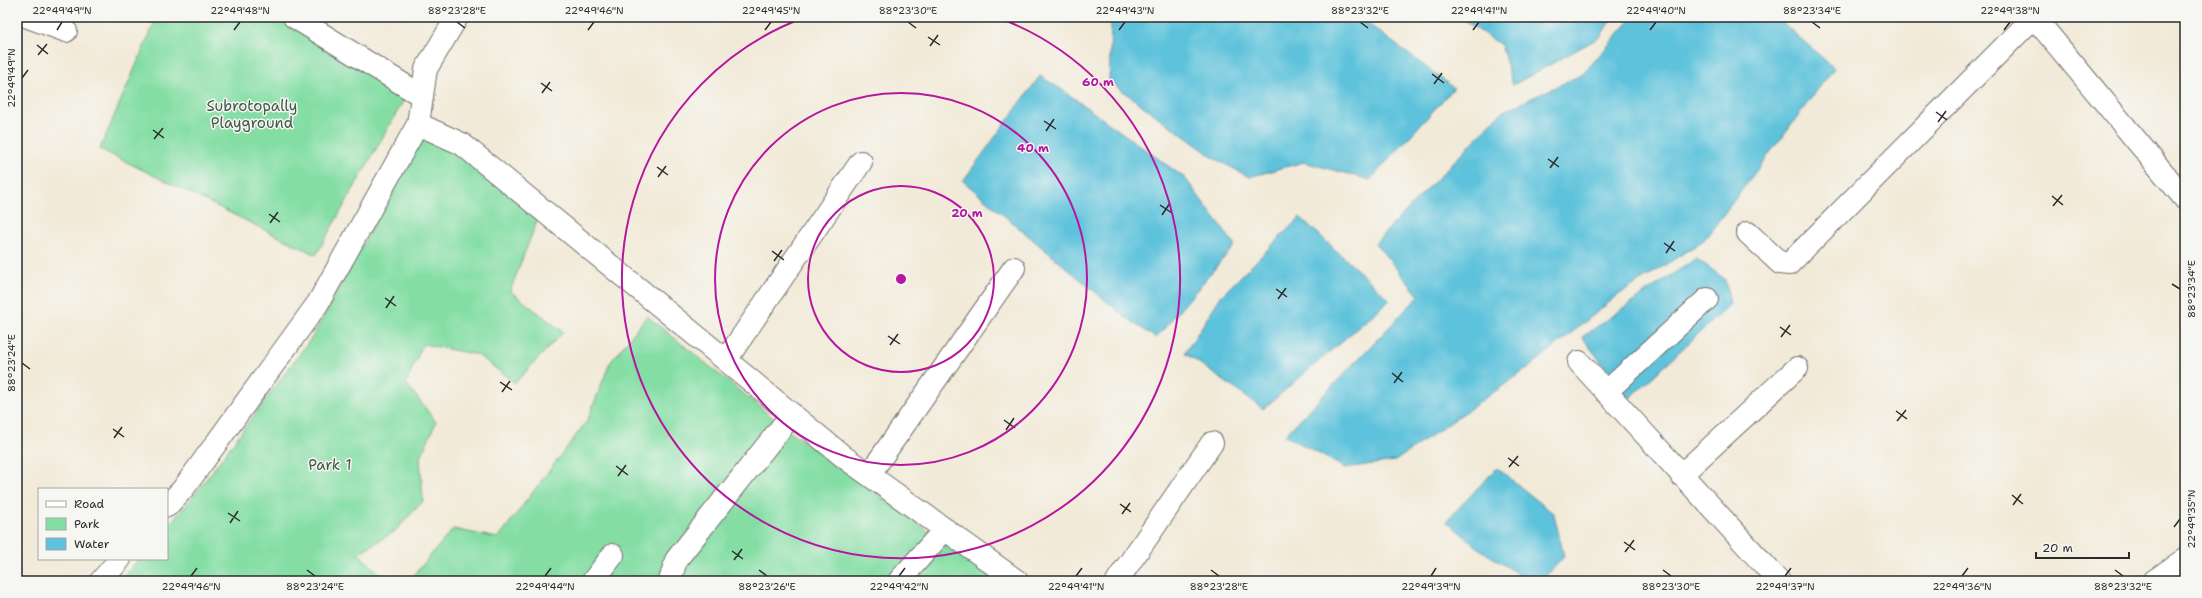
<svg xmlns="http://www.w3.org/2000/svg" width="2202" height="598" font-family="'Shantell Sans',sans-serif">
<rect width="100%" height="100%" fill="#f6f6f2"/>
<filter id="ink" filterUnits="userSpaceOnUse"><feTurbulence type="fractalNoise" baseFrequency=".025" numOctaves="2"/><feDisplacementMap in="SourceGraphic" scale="8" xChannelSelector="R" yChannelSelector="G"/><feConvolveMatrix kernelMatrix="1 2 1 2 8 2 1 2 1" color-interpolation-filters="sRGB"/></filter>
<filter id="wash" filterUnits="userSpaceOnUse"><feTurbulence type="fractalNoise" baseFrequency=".012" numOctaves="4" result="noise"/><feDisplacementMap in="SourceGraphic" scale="16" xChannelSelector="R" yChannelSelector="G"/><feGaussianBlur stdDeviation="0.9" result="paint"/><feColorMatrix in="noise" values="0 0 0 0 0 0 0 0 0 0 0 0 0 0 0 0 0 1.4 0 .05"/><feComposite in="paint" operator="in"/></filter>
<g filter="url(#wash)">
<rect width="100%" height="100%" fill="#f2ead8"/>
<!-- green -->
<path fill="#84dea4" stroke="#588468" d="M157,17H276L410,89L316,255L100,149Z
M421,138L460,154L538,218L510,291L563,332L515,383L478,355L423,344L406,383L436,422L420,458L423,501L394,532L358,553L387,581H120L139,559H167V527L193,497L313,336Z
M647,316L792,433L997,581H409L453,529L498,538L587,421L610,363Z"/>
<!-- water -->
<path fill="#5dc2db" stroke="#447683" d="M1113,17H1359L1454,88L1370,180L1304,162L1249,177L1214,158L1109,81L1111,23Z
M1471,17H1613L1600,37L1513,85L1501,45L1466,22Z
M1633,17H1776L1834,68L1704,240L1617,296L1527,369L1395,461L1345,468L1285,435L1419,296L1375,243L1502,112L1583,74Z
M1040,76L1061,89L1185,178L1235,245L1156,338L1125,317L963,181Z
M1300,217L1390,300L1263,409L1185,353L1221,296Z
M1696,258L1725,279L1730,304L1629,399L1582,337Z
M1497,468L1554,514L1564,557L1541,581H1529L1481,550L1446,521Z"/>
</g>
<g filter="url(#ink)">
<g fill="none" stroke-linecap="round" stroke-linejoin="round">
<!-- street casing -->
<g stroke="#716e68" stroke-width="24">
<path id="street" d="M28,17L66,31
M294,17L422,96
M2034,17L2185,199
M418,124L462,144L844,457L1017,581
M1748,233L1780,263L1789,264L2034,17
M726,360L861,162
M1579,362L1779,581
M1606,392L1707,299
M869,475L1014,268
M1681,475L1797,368
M167,506L183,489L318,303L418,124L426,69L457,17
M101,581L120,559
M593,581L613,555
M670,581L676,560L792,414
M899,581L945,529
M1117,581L1212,443
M2154,581L2185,559"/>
</g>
<!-- street -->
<use href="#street" stroke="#fff" stroke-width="22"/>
</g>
</g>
<!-- ticks -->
<path fill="none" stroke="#2b2b2b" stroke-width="1.5" d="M457,22L465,28M908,22L916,28M1360,22L1368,28M1812,22L1820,28M57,30L62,22M234,30L240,22M588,30L594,22M765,30L771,22M1119,30L1125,22M1473,30L1479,22M1650,30L1656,22M2004,30L2010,22M928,37L940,45M37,45L48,54M930,46L938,35M38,55L47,44M1432,74L1444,83M22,78L28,70M541,83L552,91M1434,84L1442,73M542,93L550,82M1936,112L1947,120M1044,121L1056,129M1938,122L1946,111M153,130L164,138M1046,131L1054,119M154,139L163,128M1548,159L1559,167M657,167L668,175M1550,168L1558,157M658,177L666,166M2052,196L2063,205M1160,205L1172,213M2053,206L2062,195M269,214L280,222M1162,215L1170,203M270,223L278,212M1664,243L1675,251M772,251L784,260M1666,253L1674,241M774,261L782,250M2172,284L2180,289M1276,289L1287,297M385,298L396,306M1278,299L1286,288M386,308L394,296M1780,327L1791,335M888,336L900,344M1781,337L1790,325M890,345L898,334M22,363L30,369M1392,373L1403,382M500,382L512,390M1394,383L1402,372M502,392L510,381M1896,411L1907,419M1004,420L1015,428M1897,421L1906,410M113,429L124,437M1006,430L1014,418M114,438L122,427M1508,458L1519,466M616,466L628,475M1509,467L1518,456M618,476L626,465M2012,495L2023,504M1120,504L1131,512M2013,505L2021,494M228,513L240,521M1122,514L1130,503M230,523L238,511M2174,527L2180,519M1624,542L1635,550M732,551L743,559M1625,552L1634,540M734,560L742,549M307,570L315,576M759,570L767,576M1211,570L1219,576M1663,570L1671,576M2115,570L2123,576M191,576L197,568M545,576L551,568M899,576L905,568M1076,576L1082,568M1431,576L1436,568M1785,576L1791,568M1962,576L1968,568"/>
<!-- distance rings -->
<g fill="none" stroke="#b5179e" stroke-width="2">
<circle cx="901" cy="279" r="93"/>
<circle cx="901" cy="279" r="186"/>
<path d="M999 18A279 279 0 1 1 803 18"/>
</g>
<g text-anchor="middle" stroke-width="3" stroke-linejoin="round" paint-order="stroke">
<!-- park labels -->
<g font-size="15" fill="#415849" stroke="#f6f6f2">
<text x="252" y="111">Subrotopally<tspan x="252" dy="17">Playground</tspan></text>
<text x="330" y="470">Park 1</text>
</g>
</g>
<circle cx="901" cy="279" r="6" fill="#b5179e" stroke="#f6f6f2" stroke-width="2"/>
<g font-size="12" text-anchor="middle" font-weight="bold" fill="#b5179e" stroke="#f6f6f2" stroke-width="3" stroke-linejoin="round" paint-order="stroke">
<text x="1098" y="86">60 m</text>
<text x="1033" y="152">40 m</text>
<text x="967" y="217">20 m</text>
</g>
<!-- margin -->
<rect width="2202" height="598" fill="none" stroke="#f6f6f2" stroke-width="44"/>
<!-- legend -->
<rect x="38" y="488" width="130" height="72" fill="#f6f6f2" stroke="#a5a5a2"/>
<rect x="46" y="501" width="20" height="6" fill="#ffffff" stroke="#a5a5a2"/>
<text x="74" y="508" font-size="12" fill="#2b2b2b">Road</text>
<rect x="46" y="518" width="20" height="12" fill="#84dea4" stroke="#a5a5a2"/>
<text x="74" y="528" font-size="12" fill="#2b2b2b">Park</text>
<rect x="46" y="538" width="20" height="12" fill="#5dc2db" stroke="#a5a5a2"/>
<text x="74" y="548" font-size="12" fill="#2b2b2b">Water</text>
<!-- scale -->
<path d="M2036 552v6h93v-6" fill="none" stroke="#2b2b2b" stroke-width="2"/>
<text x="2042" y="552" font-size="12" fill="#2b2b2b" stroke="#f6f6f2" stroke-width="3" paint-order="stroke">20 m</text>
<rect x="22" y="22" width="2158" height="554" fill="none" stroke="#2b2b2b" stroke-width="1.5"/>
<g font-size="10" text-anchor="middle" fill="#2b2b2b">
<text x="62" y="14">22°49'49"N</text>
<text x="240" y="14">22°49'48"N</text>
<text x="457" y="14">88°23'28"E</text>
<text x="594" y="14">22°49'46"N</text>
<text x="771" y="14">22°49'45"N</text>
<text x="908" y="14">88°23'30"E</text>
<text x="1125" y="14">22°49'43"N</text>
<text x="1360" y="14">88°23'32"E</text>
<text x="1479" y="14">22°49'41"N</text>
<text x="1656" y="14">22°49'40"N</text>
<text x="1812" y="14">88°23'34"E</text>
<text x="2010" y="14">22°49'38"N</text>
<text transform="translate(11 78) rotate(-90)" y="4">22°49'49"N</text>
<text transform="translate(2191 289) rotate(-90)" y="4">88°23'34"E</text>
<text transform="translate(11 363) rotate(-90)" y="4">88°23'24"E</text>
<text transform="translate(2191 519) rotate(-90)" y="4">22°49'35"N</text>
<text x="191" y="590">22°49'46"N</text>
<text x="315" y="590">88°23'24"E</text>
<text x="545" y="590">22°49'44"N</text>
<text x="767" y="590">88°23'26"E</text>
<text x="899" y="590">22°49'42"N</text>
<text x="1076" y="590">22°49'41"N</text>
<text x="1219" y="590">88°23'28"E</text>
<text x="1431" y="590">22°49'39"N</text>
<text x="1671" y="590">88°23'30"E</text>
<text x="1785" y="590">22°49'37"N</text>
<text x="1962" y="590">22°49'36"N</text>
<text x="2123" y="590">88°23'32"E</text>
</g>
</svg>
